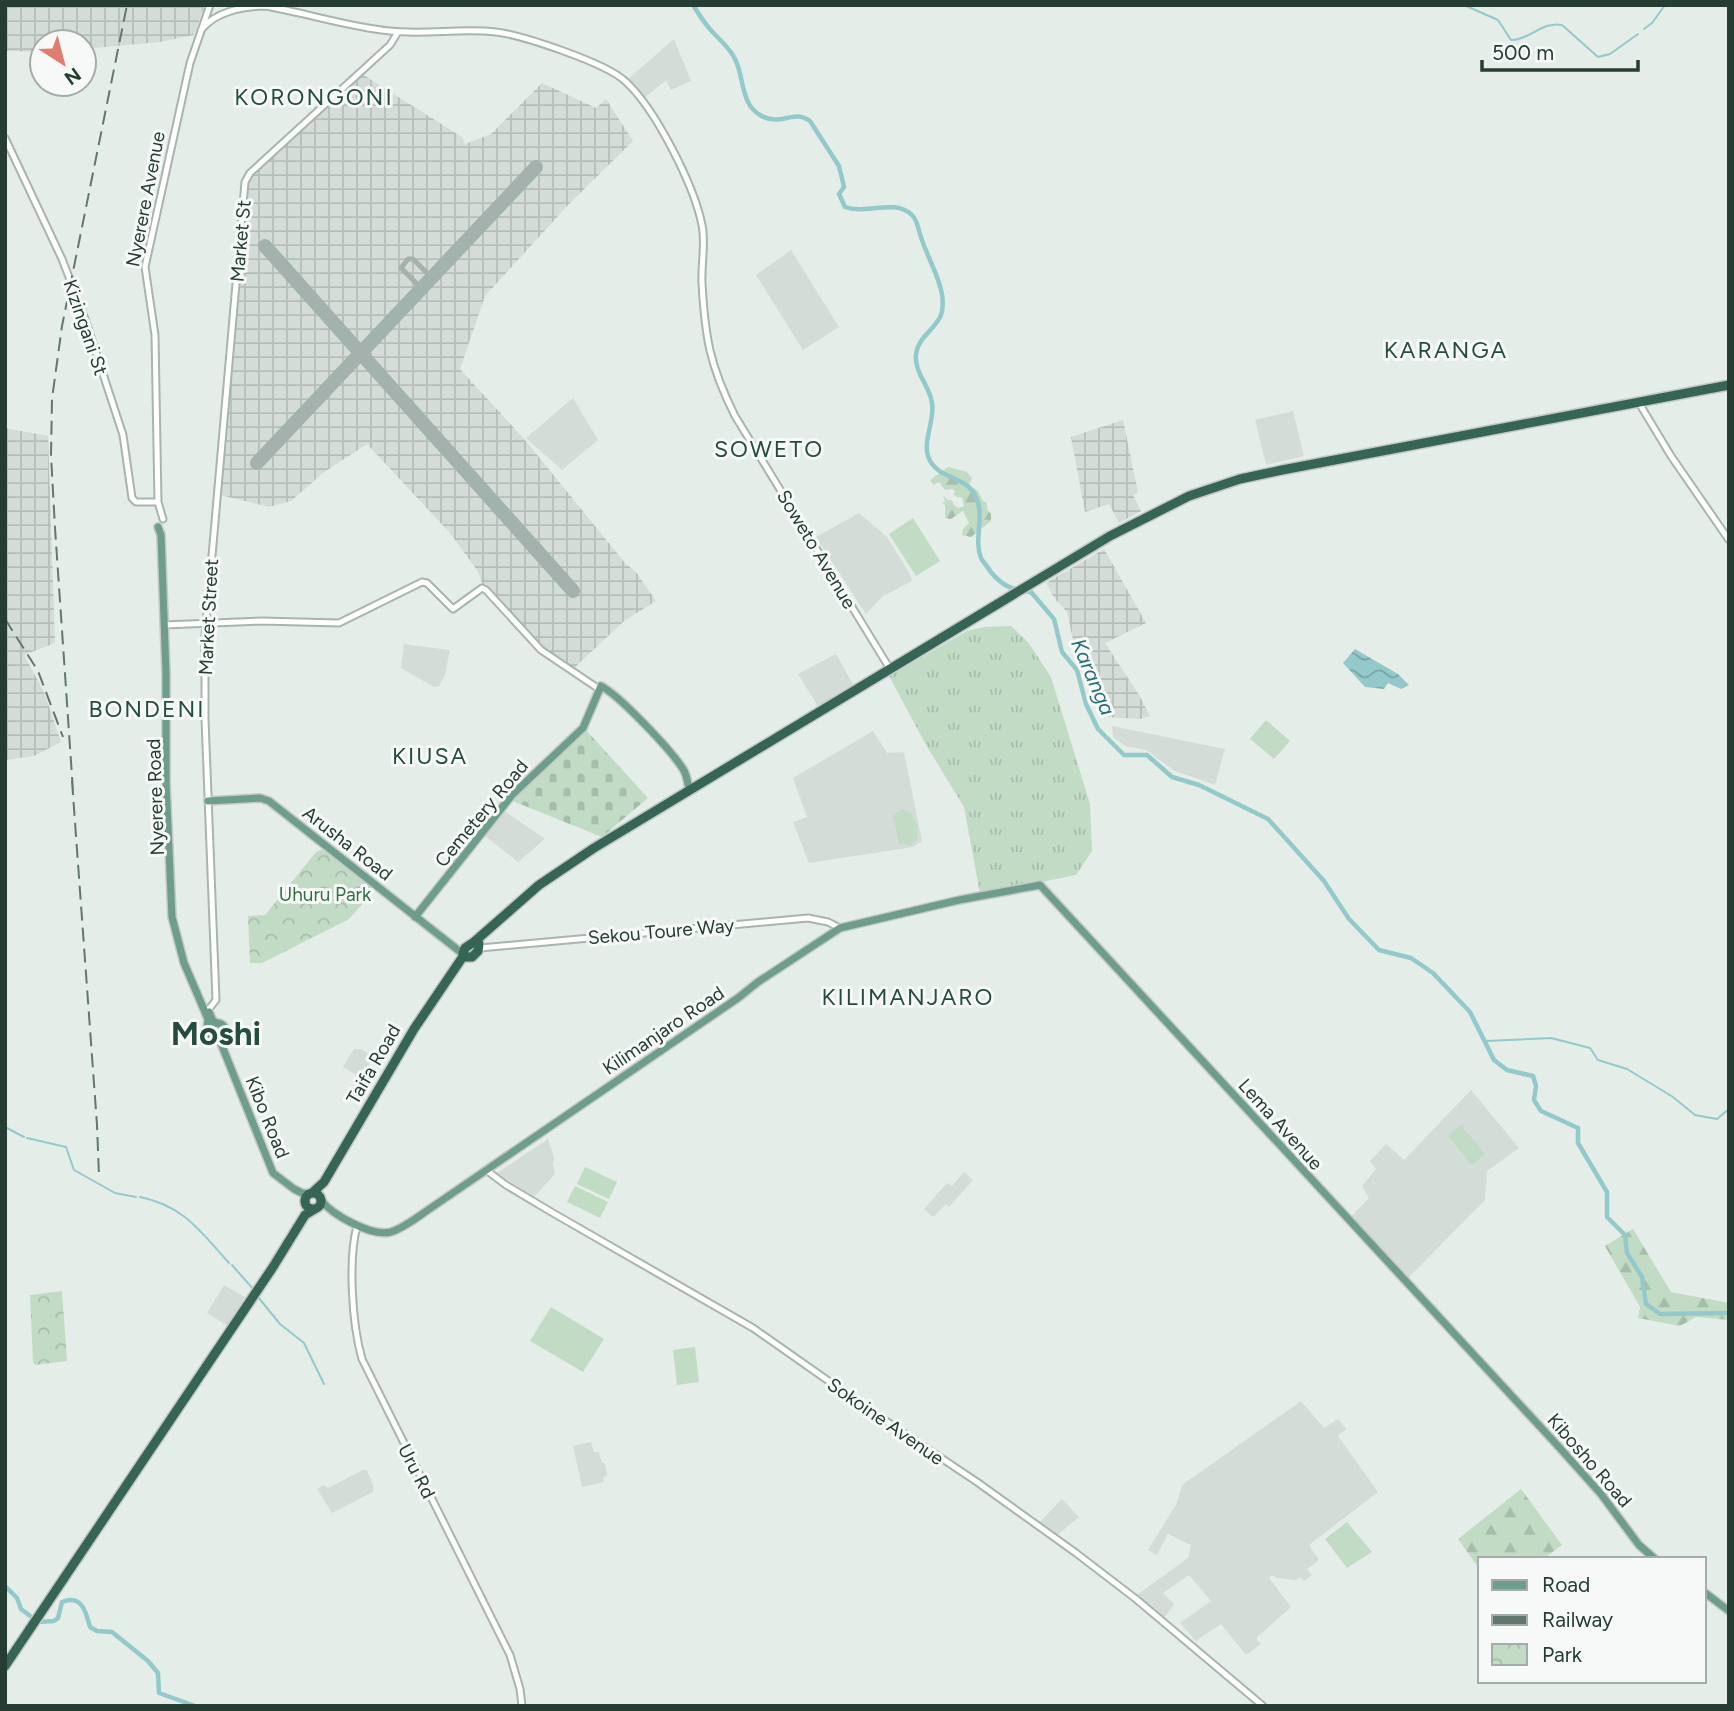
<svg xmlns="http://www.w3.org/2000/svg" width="1734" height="1711" font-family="Figtree,sans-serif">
<defs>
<pattern id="industrial-grid" width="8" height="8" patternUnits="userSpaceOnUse" patternTransform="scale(1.75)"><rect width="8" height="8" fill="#d4dcd7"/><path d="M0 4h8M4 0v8" fill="none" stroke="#b6beb9"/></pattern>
<pattern id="grass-tufts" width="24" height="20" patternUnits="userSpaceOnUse" patternTransform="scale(1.75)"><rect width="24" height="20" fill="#c1dbc5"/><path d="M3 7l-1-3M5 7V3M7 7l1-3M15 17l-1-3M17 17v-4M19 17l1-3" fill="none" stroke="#a6bdaa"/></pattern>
<pattern id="forest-firs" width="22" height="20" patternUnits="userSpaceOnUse" patternTransform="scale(1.75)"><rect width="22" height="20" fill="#c1dbc5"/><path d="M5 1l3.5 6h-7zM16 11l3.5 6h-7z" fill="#a6bdaa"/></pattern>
<pattern id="cemetery-stones" width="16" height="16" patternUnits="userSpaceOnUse" patternTransform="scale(1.75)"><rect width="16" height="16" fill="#c1dbc5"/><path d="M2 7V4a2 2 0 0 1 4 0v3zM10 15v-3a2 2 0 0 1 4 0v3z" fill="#a6bdaa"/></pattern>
<pattern id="park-crowns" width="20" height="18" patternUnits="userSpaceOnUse" patternTransform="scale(1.75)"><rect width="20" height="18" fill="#c1dbc5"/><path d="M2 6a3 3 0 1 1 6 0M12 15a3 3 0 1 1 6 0" fill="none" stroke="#a6bdaa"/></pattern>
<pattern id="water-waves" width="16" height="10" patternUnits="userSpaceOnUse" patternTransform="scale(1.75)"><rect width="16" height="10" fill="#94c9cb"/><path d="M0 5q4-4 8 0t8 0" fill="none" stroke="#79a4a6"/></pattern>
</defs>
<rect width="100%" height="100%" fill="#e5ede8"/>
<!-- built -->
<path fill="#d4dcd7" d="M674,39L691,81L671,90L666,80L643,99L627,80Z
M791,250L839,327L803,350L756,275Z
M573,398L598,440L562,470L526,438Z
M1293,411L1304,456L1266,465L1255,420Z
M859,513L887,537L910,574L912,581L883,596L866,614L816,537Z
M404,644L450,650L445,675L439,686L434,687L401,668Z
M836,654L854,686L819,708L798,674Z
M1112,726L1225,749L1215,785L1175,771L1146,750L1125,746L1113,737Z
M873,731L887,753L904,752L922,841L913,847L809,863L793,822L807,817L793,778Z
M503,810L545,839L518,862L484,835Z
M354,1049H361L374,1057L362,1078L343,1067Z
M1471,1090L1519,1148L1487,1171L1485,1200L1406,1280L1349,1219L1369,1198L1362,1186L1376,1169L1370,1161L1386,1144L1404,1160Z
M548,1139L554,1158L553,1163L555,1174L534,1197L497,1173Z
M964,1172L973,1180L949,1207L946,1204L933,1217L924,1209L947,1183L952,1186Z
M224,1285L245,1297L228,1326L207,1313Z
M1301,1401L1324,1428L1338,1419L1346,1429L1338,1436L1378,1492L1309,1545L1319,1560L1307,1569L1312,1575L1304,1581L1300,1577L1295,1580L1277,1578L1272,1575L1269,1578L1291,1607L1256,1638L1261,1644L1246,1655L1221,1624L1196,1641L1180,1623L1211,1601L1189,1575L1163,1593L1174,1604L1163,1620L1134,1597L1188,1558L1191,1545L1168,1534L1157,1555L1148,1550L1177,1503L1182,1485Z
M591,1442L594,1452H599L602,1463H605L607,1476L603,1477L604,1482L582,1487L573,1446Z
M363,1470H367L373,1485V1492L332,1513L317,1489L324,1485L328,1488Z
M1062,1499L1079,1517L1055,1537L1038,1524Z"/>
<!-- industrial -->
<path fill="url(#industrial-grid)" d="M5,5H205L194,35L160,42L84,49V42H42V52L5,51Z
M362,74L462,137L465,144L491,134L542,83L596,108L606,99L633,141L569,204L485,296L460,369L525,440L625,563L636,572L656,601L624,621L572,670L546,653L483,585L477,570L450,533L367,444L323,473L291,501L269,507L220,495L248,178Z
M1123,420L1138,492L1133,495L1141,511L1119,523L1109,504L1085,512L1071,437Z
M5,428L48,436L55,643L24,655L44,692L61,742L34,756L5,760Z
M1104,549L1146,623L1105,643L1139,695L1150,716L1140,719L1106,717L1077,658L1067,612L1055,599L1046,583Z"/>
<!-- grass -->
<path fill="url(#grass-tufts)" d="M1011,626L1028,642L1051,677L1090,804L1092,851L1076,875L980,894L964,807L926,745L889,676L967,631L984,627Z"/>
<!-- forest -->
<path fill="url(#forest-firs)" d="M948,467L967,472L972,478L969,485L978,491L983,501L987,503V509L991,514V521L971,537L962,535L963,529L969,523L963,511L951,519L945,518V504H942L945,501L943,495L948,500H952L954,505L958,508L964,506L962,497H957L953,494L955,492L953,489L945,490L939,482L933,485L930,480Z
M1633,1229L1671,1292L1729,1303V1320L1696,1317L1680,1326L1638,1318L1640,1307L1605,1246Z
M1521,1489L1562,1545L1543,1559H1480V1570L1458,1539Z"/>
<!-- cemetery -->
<path fill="url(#cemetery-stones)" d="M585,729L648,798L602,837L510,800Z"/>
<!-- park -->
<path fill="url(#park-crowns)" d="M323,849L373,888V892L349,919L262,963H250L248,916L265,915L316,852Z
M62,1291L67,1361L35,1365L33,1362L30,1295Z"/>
<!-- garden -->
<path fill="#c1dbc5" d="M913,518L940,561L916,576L889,534Z
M1266,720L1290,741L1274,759L1250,739Z
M903,809L912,814L917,826V840L909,846L899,843L893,816Z
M1461,1125L1485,1154L1472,1165L1448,1136Z
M585,1167L617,1182L609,1199L577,1184Z
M575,1186L608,1202L600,1218L567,1202Z
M551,1307L604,1339L583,1372L530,1341Z
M695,1347L699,1382L677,1385L673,1350Z
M1347,1522L1372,1552L1347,1568L1325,1539Z"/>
<!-- water -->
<path fill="url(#water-waves)" d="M1355,649L1398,674L1409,685L1401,689L1388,683L1384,689L1365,687L1343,663Z"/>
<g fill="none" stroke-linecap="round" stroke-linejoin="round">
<!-- stream -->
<path stroke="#94c9cb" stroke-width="2" d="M1464,5L1498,20L1511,40C1530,40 1542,21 1562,25L1598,57L1610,54L1638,34
M1644,29L1652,23L1665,5
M1486,1041L1551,1038L1590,1048L1598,1060L1627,1069L1673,1097L1695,1115L1717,1119L1729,1109
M5,1127L24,1137
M27,1138L66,1147L74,1170L115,1193L136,1197
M140,1197C184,1206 200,1231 229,1263
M232,1265L254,1290
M258,1297L280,1324L304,1343L324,1384"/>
<!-- river -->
<path stroke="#94c9cb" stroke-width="4.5" d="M693,5C698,13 703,21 709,28C719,40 730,47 736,61C744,79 741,104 760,115C781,128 793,108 810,121L839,166L844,187L839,194L845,207C865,215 894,198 912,215C917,220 918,227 920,234C926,255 938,273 942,294C943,300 943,310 941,315C935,330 918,337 916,354C914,373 930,386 932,403C935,420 923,440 928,456C936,480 965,475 975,495C986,515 973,538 981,558C983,562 988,567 990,571C1002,586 1012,590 1031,592L1054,619L1062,652L1077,670L1086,704L1098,729L1124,755H1147L1172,777L1199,785L1268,819L1324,881L1349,919L1379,950L1411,958L1433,973L1470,1012L1494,1060L1507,1070L1533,1076L1536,1086L1534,1100L1541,1111L1578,1128V1143L1607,1192V1217L1625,1235L1627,1253L1642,1277L1646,1304L1660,1314L1729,1313
M5,1586L17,1598L21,1609L38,1622L54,1621L58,1618L62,1602C82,1594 86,1612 90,1627L97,1631L112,1632L148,1661L158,1673L159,1693L195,1706"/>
<!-- taxiway -->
<path stroke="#a3b2ac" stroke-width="5" d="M421,288L401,268L408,259H413L431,277"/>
<!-- runway -->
<path stroke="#a3b2ac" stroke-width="14" d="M265,246L573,591
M257,463L536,167"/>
<!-- minor casing -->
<g stroke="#a8b5ae" stroke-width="9">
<path id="minor" d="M201,30C216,11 242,7 265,6C307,13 348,27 390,31C425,35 461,28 496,32C522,35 606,63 625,81C655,108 694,185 702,225C706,243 701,264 702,283C705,338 710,366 735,416L890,669
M5,138L62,259L85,319L123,435L132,498L136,502H158
M1639,403L1671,456L1729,540
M163,519L158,502L155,335L145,267L190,63L210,5
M164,625L262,621L339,623L422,582L427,583L453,609L482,588L486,590L541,650L599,689
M480,948L808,918L828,922L840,928
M208,1010L216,1000L205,719V635L245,182L250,173L390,45L398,32
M486,1170L506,1185L553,1213L753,1328L877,1415L977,1482L1076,1553L1136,1599L1263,1706
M357,1226C348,1260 352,1324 362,1359L510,1655L520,1689L522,1706"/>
</g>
<!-- major casing -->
<g stroke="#c2c9c6" stroke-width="10">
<path id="major" d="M158,527L161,535L166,673V782L172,917L184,963L208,1019L207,1029
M208,801L260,798L269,801L463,954
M415,917L512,795L583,728L601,686C620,696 671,750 683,769C687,775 688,783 689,790
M209,1012L213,1021L219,1024
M208 1032a9 9 0 1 1 18 0a9 9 0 1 1-18 0Z
M220,1041L273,1173L294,1189L302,1193L310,1194
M321,1200C332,1215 372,1237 391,1232C403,1228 415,1219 425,1212L738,998L758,982L840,928L959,900L1040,885L1558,1446L1601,1494L1639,1545L1655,1559
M1704,1592L1729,1611"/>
</g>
<!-- highway casing -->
<g stroke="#c2c9c6" stroke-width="12">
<path id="highway" d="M474,942L539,885L594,848L1110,536L1189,496L1240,479L1282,470L1729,385
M474,942L479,944L478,951L472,957H466L463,954L465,948Z
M312,1193L324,1182L414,1029L464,955
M305 1201a8 8 0 1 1 16 0a8 8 0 1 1-16 0Z
M5,1666L273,1267L305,1215L315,1209"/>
</g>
<!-- minor -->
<use href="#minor" stroke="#fff" stroke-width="5"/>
<!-- major -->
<use href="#major" stroke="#6f9d8b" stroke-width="7"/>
<!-- highway -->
<use href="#highway" stroke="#366555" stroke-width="9"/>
<!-- rail -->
<path stroke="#61786f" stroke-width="2" stroke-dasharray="14 7" stroke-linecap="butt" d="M5,619L38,671L63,737
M72,781L97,1125L99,1176
M73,791L55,528L51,455L52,399L62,326L127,5"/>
</g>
<g text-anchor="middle" stroke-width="6" stroke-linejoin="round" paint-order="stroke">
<!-- street labels -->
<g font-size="19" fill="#263d34" stroke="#f6f9f7">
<text transform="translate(145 199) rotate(-79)" y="7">Nyerere Avenue</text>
<text transform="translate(240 241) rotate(-85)" y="7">Market St</text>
<text transform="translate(86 327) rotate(71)" y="7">Kizingani St</text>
<text transform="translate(817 549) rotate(59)" y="7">Soweto Avenue</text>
<text transform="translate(208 617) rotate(-87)" y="7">Market Street</text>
<text transform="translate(155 797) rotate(-92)" y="7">Nyerere Road</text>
<text transform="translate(481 813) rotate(-50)" y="7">Cemetery Road</text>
<text transform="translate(348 843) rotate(38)" y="7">Arusha Road</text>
<text transform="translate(661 931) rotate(-5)" y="7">Sekou Toure Way</text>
<text transform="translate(663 1030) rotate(-34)" y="7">Kilimanjaro Road</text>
<text transform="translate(373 1064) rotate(-60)" y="7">Taifa Road</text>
<text transform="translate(268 1117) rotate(68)" y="7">Kibo Road</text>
<text transform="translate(1281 1124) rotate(48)" y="7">Lema Avenue</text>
<text transform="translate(886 1421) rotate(35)" y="7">Sokoine Avenue</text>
<text transform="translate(1590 1460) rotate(49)" y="7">Kibosho Road</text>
<text transform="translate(417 1471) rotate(63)" y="7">Uru Rd</text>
</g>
<!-- park labels -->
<g font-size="19" fill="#356f44" stroke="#f6f9f7">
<text x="325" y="901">Uhuru Park</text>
</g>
<!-- water labels -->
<g font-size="21" font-style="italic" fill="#276f72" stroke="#f6f9f7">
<text transform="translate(1093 677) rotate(67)" y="7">Karanga</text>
</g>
<!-- quarter labels -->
<g font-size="23" letter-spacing="2" fill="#254c3e" stroke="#f6f9f7">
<text x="314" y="105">KORONGONI</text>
<text x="1446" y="358">KARANGA</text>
<text x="769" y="457">SOWETO</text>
<text x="147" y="717">BONDENI</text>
<text x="430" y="764">KIUSA</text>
<text x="908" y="1005">KILIMANJARO</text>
</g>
<!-- town labels -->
<g font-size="33" font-weight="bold" fill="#254c3e" stroke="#f6f9f7">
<text x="216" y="1045">Moshi</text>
</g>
</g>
<!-- border -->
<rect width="1734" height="1711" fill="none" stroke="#263d34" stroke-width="14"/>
<!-- legend -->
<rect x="1478" y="1557" width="228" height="126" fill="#f6f9f7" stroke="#a3aea9" stroke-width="2"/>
<rect x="1492" y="1580" width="35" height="10" fill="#6f9d8b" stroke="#a3aea9" stroke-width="2"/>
<text x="1542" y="1592" font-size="21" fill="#263d34">Road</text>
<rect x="1492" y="1615" width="35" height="10" fill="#61786f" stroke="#a3aea9" stroke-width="2"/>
<text x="1542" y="1627" font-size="21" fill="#263d34">Railway</text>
<rect x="1492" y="1644" width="35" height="21" fill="url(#park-crowns)" stroke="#a3aea9" stroke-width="2"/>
<text x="1542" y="1662" font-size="21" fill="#263d34">Park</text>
<!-- north arrow -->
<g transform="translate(63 63) rotate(144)"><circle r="33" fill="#f6f9f7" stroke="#a3aea9" stroke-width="2"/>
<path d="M0-5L12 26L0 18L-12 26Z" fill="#e27c6e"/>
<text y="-10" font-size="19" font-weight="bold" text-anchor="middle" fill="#263d34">N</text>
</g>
<!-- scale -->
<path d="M1482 60v10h156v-10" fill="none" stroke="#263d34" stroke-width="3.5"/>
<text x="1492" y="60" font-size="21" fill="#263d34" stroke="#f6f9f7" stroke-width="5" paint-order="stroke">500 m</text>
</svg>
